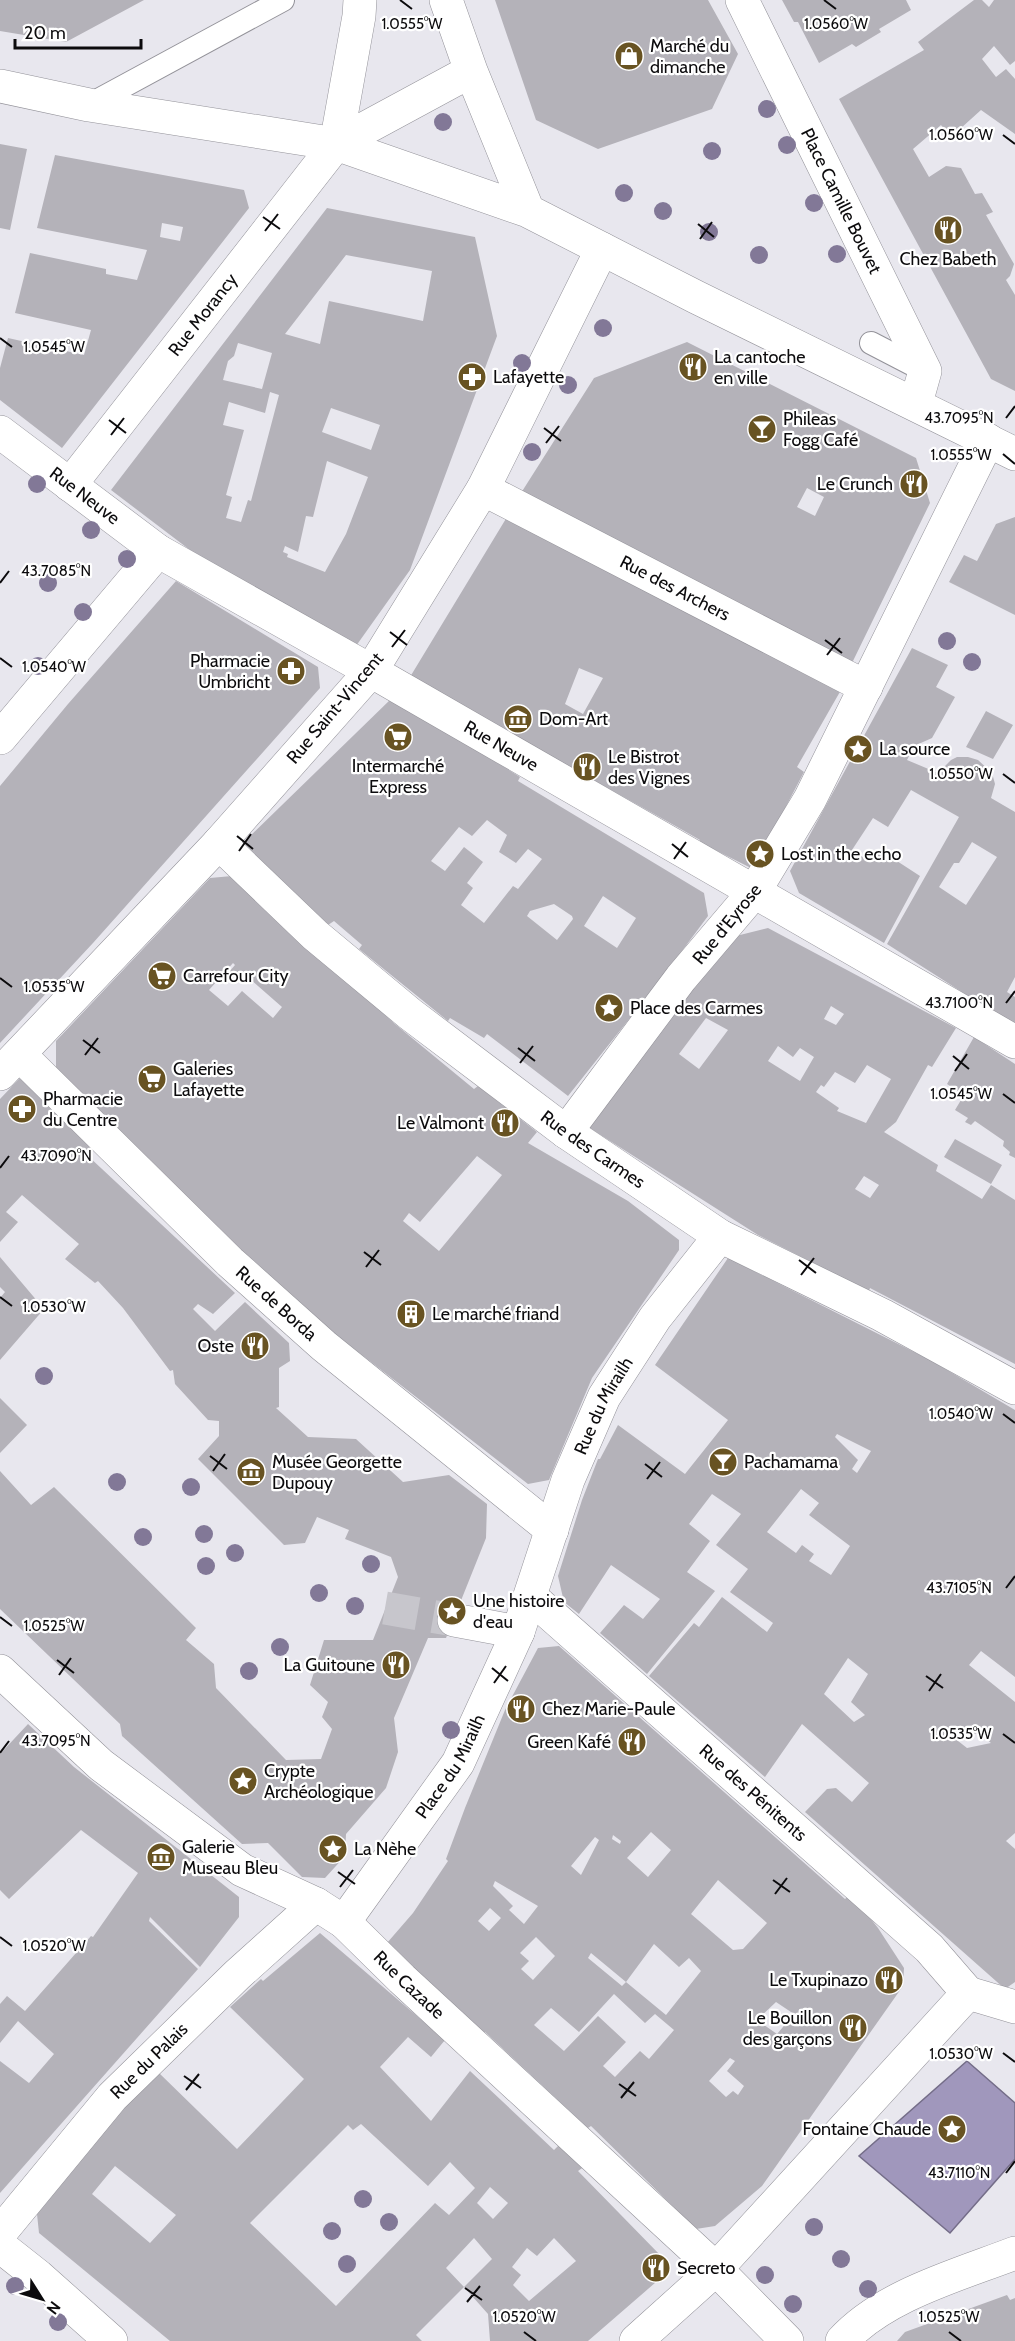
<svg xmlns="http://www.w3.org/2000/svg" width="1015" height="2341" font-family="Cabin,sans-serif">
<rect width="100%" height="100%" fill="#e8e7ee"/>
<!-- water -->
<path fill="#a097bc" stroke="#746d88" stroke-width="1.5" d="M967,2061L1015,2103V2159L950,2233L859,2156Z"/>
<!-- building -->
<path fill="#b4b2b9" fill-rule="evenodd" d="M0,0H144L66,42L0,31Z
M495,0H708L738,54L712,109L598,149L536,120Z
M782,0H906L911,10L879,29L881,32L856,47L852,44L819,63L798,22H794Z
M974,0H982L989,7L994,0H1015V61L1010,65L994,46L982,59L996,77L1006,69L1015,79V134L981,110L950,138L941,125L913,149L929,177L946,166L961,168L975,194L982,193L993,212L986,215L1014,264L1010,276L1006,280L1015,295V391L991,379L839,99L924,50L918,42Z
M0,144L27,149L10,230L0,228Z
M55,155L244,190L249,208L62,448L0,400V368L8,338L84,355L91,330L15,313L30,253L106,269V274L137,280L147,250L37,228ZM162,223L183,227L180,241L160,237Z
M327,208L475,237L497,336L410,570L356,646L190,550L111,490ZM346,255L432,271L423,321L329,301L320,344L285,334ZM238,343L272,353L262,389L223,380L228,361L234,356ZM270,392L279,395L251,501L248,500L241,522L226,518L232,497L226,495L244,430L223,425L229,402L265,413ZM331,408L380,425L371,450L322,432ZM327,461L368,477L346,534L325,572L287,557L288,554L283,552L285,546L298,552L306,516L313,517Z
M687,342L916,458L930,503L852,663L521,493L594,378ZM807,488L824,497L815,516L797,507Z
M507,517L841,690L797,767L804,772L753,869L699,842L700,840L679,828L410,677ZM579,668L603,678L583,714L565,704Z
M1015,517V615L949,582L964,555L977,561L996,524Z
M176,581L318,667L320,688L93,943L0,1043V786L68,704Z
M912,648L948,665L936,687L955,697L932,738L914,746L907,760L938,773L951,760L957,757H968L978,760L992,773L995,784L991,798L1015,812V977L1007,992L1015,997V1026L887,944L959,817L911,790L888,827L873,818L852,850L869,861L880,850L920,876L884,943L799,893L790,871ZM972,842L997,857L966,905L939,887L954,863H959Z
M392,698L520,777L518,781L704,893L708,916L661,979L568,1096L487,1034L484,1038L450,1018L448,1021L359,949L362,945L334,921L328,925L243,843ZM487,820L507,835L499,852L516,863L528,849L542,859L518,889L513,886L484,923L461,905L473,888L467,883L483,862L464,847L445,871L431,861L459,827L472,836ZM603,896L636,918L617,948L584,926ZM554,904L572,916L573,919L557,940L527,916L530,911Z
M986,711L1013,725L993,759L966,747Z
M232,876L395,1024L474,1089L478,1086L537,1132L528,1143L628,1201L679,1240V1250L592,1378L549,1480L528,1484L335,1334L263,1271L56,1074V1041L210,878ZM233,963L235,965L229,972L237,979L242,972L282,1007L273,1018L242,991L228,1006L209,990ZM477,1156L502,1175L439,1251L403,1221L409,1213L420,1222Z
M768,928L956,1028L932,1067L928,1065L896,1122L884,1132L938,1165L936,1171L982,1199L991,1185L1015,1200V1364L870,1288L869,1291L758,1235L588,1127L732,937ZM831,1006L844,1014L836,1025L824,1019ZM706,1018L728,1030L699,1069L679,1054ZM778,1046L793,1057L800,1048L814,1057L800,1081L768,1061ZM867,1065L891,1079L866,1123L837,1111L839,1108L816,1092L821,1085L824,1087L835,1072L855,1083ZM864,1176L879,1185L870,1198L855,1189Z
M974,1037L1015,1064V1158L1009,1155L1010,1152L1003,1146L1004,1141L975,1121L971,1125L965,1122L968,1118L955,1110L964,1095L947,1084Z
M20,1078L94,1147L87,1155L235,1293L213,1314L198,1304L193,1309L215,1331L245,1302L289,1343L290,1361L279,1368V1407L276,1408L308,1437L356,1439L403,1482L449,1475L487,1504L486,1538L446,1638H428L394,1718L398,1752L386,1788L346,1834L345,1856L325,1878L302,1877L268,1843L242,1844L122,1736L120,1724L0,1609V1471L31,1505L54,1487L196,1628L186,1640L214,1664L216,1688L286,1760L321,1759L332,1729L322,1717L328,1702L310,1685L324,1640H373L398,1577L391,1557L345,1539L349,1530L317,1517L305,1543L284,1545L198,1459L219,1436V1421L208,1420L175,1384L173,1370L170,1371L123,1308L98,1281L95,1283L65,1259L79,1244L22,1195L6,1212L18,1222L0,1242V1099Z
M955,1139L1002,1165L991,1184L944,1157Z
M0,1257L44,1309L0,1360V1298L5,1292L0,1287Z
M728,1258L930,1360L1015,1410V1677L981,1651L969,1665L1015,1702V1833L1006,1841L1015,1849V1982L1005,1989L805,1812L827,1789L836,1788L852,1802L869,1783L802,1724L765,1777L649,1676L694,1623L699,1627L722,1597L767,1632L773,1623L730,1592L748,1569L716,1545L741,1514L712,1494L689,1524L710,1541L687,1572L715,1591L647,1674L600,1633L624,1605L643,1619L660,1599L611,1565L579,1614L564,1602L558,1576L582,1500L598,1459H600L618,1425L685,1474L728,1420L655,1365ZM837,1434L871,1451L857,1473L852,1469L858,1460L835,1437ZM801,1489L819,1503L809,1515L850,1546L831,1575L809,1561L814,1554L802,1545L796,1553L767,1532ZM848,1658L868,1674L851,1702L865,1715L854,1722L824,1694ZM979,1733L991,1743L967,1748L953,1737Z
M0,1398L27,1425L0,1453Z
M559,1646L845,1899L851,1894L878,1928L904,1968L903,1986L762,2186L715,2226L696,2229L591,2126L588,2128L485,2032L484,2034L387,1943L413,1913L448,1861L446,1859L465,1808L505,1710L538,1648ZM651,1832L671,1850L648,1877L627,1858ZM613,1835L621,1841L620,1844L612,1839ZM595,1837L599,1840L581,1875L571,1866ZM718,1880L767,1923L743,1949L733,1950L691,1914ZM495,1881L538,1906L524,1924L509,1910L513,1906L493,1886ZM490,1908L501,1918L489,1931L478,1921ZM536,1937L555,1956L533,1980L521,1969L529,1961L520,1953ZM654,1944L679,1967L689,1958L701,1971L666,2015L626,1982L622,1986L588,1958L591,1953L626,1982ZM614,1994L645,2023L655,2014L674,2030L649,2059L640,2051L615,2077L603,2066L626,2042L598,2016L564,2051L534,2025L551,2008L579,2032ZM776,2002L794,2014L777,2034L757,2020ZM730,2058L735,2061L727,2071L744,2086L738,2095L733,2091L726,2097L709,2081Z
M28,1724L74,1767L239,1897V1917L200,1967L150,1917L149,1921L198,1969L0,2193V2061L29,2083L54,2054L18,2021L0,2043V2004L7,1996L25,2011L91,1936L93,1937L138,1873L81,1830L9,1899L0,1890V1754Z
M320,1933L445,2040L431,2057L408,2037L380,2067L431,2121L470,2071L554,2150L561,2143L585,2166L578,2171L662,2257L663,2276L588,2341H490L488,2314L464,2287L416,2335L422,2341H170L39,2233L37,2214L119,2114L158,2072L237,2149L304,2079L230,2007L261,1979L263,1981ZM361,2124L428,2186L450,2162L475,2188L449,2215L435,2203L336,2306L250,2223L348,2125L353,2130ZM115,2166L176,2215L150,2243L92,2194ZM490,2187L508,2203L493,2219L477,2203ZM474,2238L492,2259L464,2287L446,2268ZM554,2238L576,2261L529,2301L513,2285L521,2275L512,2267L527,2248L537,2256Z
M1007,2295L1010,2300L1015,2298V2341H897L905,2332Z"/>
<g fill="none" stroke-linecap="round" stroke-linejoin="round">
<!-- pedestrian-tunnel -->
<path stroke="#c7c6cc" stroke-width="33" stroke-dasharray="33 16" stroke-linecap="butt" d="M385,1608L454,1620"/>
<!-- service casing -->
<g stroke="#939299" stroke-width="24">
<path id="service" d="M89,105L283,0
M871,343L925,371"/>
</g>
<!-- pedestrian casing -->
<g stroke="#939299" stroke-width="34">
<g id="pedestrian">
<path id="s1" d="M219,843L315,935L410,1014L566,1132L720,1236L882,1315L1015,1388"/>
<path id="s2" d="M20,1055L230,1262L324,1346L552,1530"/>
<path id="s3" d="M0,1074L219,843L371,671L1015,1042"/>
<path d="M566,1132L681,978L754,892"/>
<path id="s4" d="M531,1597L929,1948L968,1993"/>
<path d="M454,1620L518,1632"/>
<path id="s5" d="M344,1922L458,1763L518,1632L568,1480L604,1397L655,1318L720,1236"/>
<path d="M968,1993L1015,2007"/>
<path d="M636,2341L716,2269L968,1993"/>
</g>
</g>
<!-- minor casing -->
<g stroke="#939299" stroke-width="34">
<g id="minor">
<path id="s6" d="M742,0L925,371L916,403"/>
<path id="s7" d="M0,432L158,551L371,671L483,489L602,249"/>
<path id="s8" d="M70,485L336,144"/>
<path id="s9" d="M483,489L866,687"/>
<path d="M0,738L158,551"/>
<path d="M754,892L810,799L988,440"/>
<path id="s10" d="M0,1671L101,1765L242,1870L316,1904L344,1922L402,1979L716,2269L787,2341"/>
<path id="s11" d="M0,2233L112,2097L237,1975L316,1904"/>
<path d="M0,2246L38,2276L111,2341"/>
<path d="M842,2341C884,2295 958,2275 1015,2253"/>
</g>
</g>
<!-- secondary casing -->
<g stroke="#939299" stroke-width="34">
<path id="secondary" d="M471,71L528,211
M0,86L89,105L336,144L528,211L696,297L1015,454
M336,144L471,71L446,0
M336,144L359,16L360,0"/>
</g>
<!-- service -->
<use href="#service" stroke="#fff" stroke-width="22"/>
<!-- pedestrian -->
<use href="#pedestrian" stroke="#fff" stroke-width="33"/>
<!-- minor -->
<use href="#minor" stroke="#fff" stroke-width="33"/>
<!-- secondary -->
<use href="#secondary" stroke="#fff" stroke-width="33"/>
</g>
<!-- trees -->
<g fill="#827897">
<circle cx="767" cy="109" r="9"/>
<circle cx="443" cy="122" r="9"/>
<circle cx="787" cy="145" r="9"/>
<circle cx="712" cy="151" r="9"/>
<circle cx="624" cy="193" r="9"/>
<circle cx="814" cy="203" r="9"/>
<circle cx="663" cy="211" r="9"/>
<circle cx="709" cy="232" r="9"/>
<circle cx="837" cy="254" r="9"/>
<circle cx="759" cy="255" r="9"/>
<circle cx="603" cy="328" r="9"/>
<circle cx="522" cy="363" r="9"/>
<circle cx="568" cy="385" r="9"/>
<circle cx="532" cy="452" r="9"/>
<circle cx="37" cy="484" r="9"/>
<circle cx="91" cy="530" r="9"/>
<circle cx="127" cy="559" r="9"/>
<circle cx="48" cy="583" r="9"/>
<circle cx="83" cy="612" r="9"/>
<circle cx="947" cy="641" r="9"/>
<circle cx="972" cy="662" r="9"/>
<circle cx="38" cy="666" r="9"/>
<circle cx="44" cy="1376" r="9"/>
<circle cx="117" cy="1482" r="9"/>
<circle cx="191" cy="1487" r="9"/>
<circle cx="204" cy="1534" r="9"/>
<circle cx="143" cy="1537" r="9"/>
<circle cx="235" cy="1553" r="9"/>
<circle cx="371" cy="1564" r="9"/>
<circle cx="206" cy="1566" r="9"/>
<circle cx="319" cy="1593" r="9"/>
<circle cx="355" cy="1606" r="9"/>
<circle cx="280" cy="1647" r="9"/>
<circle cx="249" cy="1671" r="9"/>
<circle cx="451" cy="1730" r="9"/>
<circle cx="363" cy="2199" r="9"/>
<circle cx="389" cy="2222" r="9"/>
<circle cx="814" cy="2227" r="9"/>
<circle cx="332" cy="2231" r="9"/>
<circle cx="841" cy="2259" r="9"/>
<circle cx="347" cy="2264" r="9"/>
<circle cx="765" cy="2275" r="9"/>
<circle cx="15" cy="2286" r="9"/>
<circle cx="868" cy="2289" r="9"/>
<circle cx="793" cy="2304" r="9"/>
<circle cx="58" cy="2322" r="9"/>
</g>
<!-- ticks -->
<path fill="none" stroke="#0c0b0d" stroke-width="2" d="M400,0L412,9M824,0L836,9M1003,135L1015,144M263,217L280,229M698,224L714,237M265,231L278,214M700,239L712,222M0,338L12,347M1006,418L1015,406M109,420L126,433M544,428L561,441M111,435L124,418M546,443L559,426M1003,454L1015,464M0,583L9,571M390,632L407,645M825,640L842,653M392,647L405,630M827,655L840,638M0,658L12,667M1003,774L1015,783M237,836L253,849M672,844L688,857M239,851L251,834M674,859L686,842M0,978L12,987M1006,1003L1015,991M83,1040L100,1053M518,1048L535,1061M85,1055L98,1038M953,1056L969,1069M520,1063L533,1046M955,1071L967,1054M1003,1094L1015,1103M0,1168L9,1156M364,1252L381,1265M799,1260L816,1273M366,1267L379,1250M801,1275L814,1258M0,1297L12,1306M1003,1414L1015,1423M210,1456L227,1469M645,1464L662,1477M213,1471L225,1454M647,1479L660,1462M1006,1588L1015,1576M0,1617L12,1626M57,1660L74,1673M492,1668L508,1681M59,1675L71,1658M926,1676L943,1688M494,1683L506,1666M929,1691L941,1674M1003,1734L1015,1743M0,1753L9,1741M338,1872L355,1884M773,1880L790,1892M340,1887L353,1870M775,1894L787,1878M0,1937L12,1946M1003,2053L1015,2062M184,2076L201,2088M619,2084L636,2096M186,2090L199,2074M621,2098L634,2082M1006,2173L1015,2161M465,2288L482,2300M467,2302L480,2286M524,2332L536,2341M949,2332L961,2341"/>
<!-- icons -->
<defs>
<g id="shop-disc" transform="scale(1.5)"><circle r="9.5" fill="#685322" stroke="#fff"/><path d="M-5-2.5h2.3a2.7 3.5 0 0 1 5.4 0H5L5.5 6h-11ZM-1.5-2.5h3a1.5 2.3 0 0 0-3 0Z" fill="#fff"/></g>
<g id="restaurant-disc" transform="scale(1.5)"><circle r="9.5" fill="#685322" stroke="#fff"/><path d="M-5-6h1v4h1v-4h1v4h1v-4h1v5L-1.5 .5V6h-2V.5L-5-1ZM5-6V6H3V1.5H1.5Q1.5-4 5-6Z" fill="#fff"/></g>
<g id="pharmacy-disc" transform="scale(1.5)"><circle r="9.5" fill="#685322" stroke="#fff"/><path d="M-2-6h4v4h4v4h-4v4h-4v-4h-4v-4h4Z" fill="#fff"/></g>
<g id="bar-disc" transform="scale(1.5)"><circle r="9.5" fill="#685322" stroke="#fff"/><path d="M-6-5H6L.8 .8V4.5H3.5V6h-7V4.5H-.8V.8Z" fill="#fff"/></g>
<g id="museum-disc" transform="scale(1.5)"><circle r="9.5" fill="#685322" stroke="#fff"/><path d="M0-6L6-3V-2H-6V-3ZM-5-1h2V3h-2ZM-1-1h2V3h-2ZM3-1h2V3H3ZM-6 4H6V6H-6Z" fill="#fff"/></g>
<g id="supermarket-disc" transform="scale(1.5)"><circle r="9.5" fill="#685322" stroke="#fff"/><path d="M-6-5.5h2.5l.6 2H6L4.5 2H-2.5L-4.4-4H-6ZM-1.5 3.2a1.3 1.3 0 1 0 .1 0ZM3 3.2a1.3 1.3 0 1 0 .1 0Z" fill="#fff"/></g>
<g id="sight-disc" transform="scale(1.5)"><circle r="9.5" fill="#685322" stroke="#fff"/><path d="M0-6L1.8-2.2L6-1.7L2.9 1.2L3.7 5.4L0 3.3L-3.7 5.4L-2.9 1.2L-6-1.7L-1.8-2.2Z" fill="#fff"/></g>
<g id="building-disc" transform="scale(1.5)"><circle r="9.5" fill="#685322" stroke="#fff"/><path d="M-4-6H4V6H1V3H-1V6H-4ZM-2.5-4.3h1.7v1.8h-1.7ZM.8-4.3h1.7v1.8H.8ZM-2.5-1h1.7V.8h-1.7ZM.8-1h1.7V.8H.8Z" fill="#fff"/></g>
</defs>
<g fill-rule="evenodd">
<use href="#shop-disc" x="629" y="56"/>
<use href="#restaurant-disc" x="948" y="230"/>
<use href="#restaurant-disc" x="693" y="367"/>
<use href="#pharmacy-disc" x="472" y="377"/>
<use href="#bar-disc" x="762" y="429"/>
<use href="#restaurant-disc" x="914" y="484"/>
<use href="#pharmacy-disc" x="291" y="671"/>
<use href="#museum-disc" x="518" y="719"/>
<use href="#supermarket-disc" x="398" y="737"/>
<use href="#sight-disc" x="858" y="749"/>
<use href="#restaurant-disc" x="587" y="767"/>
<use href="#sight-disc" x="760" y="854"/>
<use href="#supermarket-disc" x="162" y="976"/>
<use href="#sight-disc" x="609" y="1008"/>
<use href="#supermarket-disc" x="152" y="1079"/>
<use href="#pharmacy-disc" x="22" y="1109"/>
<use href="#restaurant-disc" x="505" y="1123"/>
<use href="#building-disc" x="411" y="1314"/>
<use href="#restaurant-disc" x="255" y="1346"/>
<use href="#bar-disc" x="723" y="1462"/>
<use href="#museum-disc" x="251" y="1472"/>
<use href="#sight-disc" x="452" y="1611"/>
<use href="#restaurant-disc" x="396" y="1665"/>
<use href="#restaurant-disc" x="521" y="1709"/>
<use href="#restaurant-disc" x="632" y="1742"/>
<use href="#sight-disc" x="243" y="1781"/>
<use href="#sight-disc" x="333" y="1849"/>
<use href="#museum-disc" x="161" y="1857"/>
<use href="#restaurant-disc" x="889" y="1980"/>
<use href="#restaurant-disc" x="853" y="2028"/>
<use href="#sight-disc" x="952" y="2129"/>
<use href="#restaurant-disc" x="656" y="2268"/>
</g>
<g text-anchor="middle" stroke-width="4.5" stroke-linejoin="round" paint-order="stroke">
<!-- poi labels -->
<g font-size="18" fill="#0c0b0d" stroke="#fff" text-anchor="start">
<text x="650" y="52">Marché du<tspan x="650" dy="21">dimanche</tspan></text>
<text x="948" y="265" text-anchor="middle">Chez Babeth</text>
<text x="714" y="363">La cantoche<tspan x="714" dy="21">en ville</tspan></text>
<text x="493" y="383">Lafayette</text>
<text x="783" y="425">Phileas<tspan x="783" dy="21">Fogg Café</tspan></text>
<text x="893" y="490" text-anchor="end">Le Crunch</text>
<text x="270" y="667" text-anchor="end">Pharmacie<tspan x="270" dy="21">Umbricht</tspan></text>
<text x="539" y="725">Dom-Art</text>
<text x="879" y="755">La source</text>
<text x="608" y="763">Le Bistrot<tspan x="608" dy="21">des Vignes</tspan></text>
<text x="398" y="772" text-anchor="middle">Intermarché<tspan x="398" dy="21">Express</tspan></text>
<text x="781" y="860">Lost in the echo</text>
<text x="183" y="982">Carrefour City</text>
<text x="630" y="1014">Place des Carmes</text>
<text x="173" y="1075">Galeries<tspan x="173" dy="21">Lafayette</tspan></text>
<text x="43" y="1105">Pharmacie<tspan x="43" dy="21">du Centre</tspan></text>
<text x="484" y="1129" text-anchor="end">Le Valmont</text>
<text x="432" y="1320">Le marché friand</text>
<text x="234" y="1352" text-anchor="end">Oste</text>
<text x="272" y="1468">Musée Georgette<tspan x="272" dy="21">Dupouy</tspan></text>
<text x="744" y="1468">Pachamama</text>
<text x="473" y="1607">Une histoire<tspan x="473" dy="21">d'eau</tspan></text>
<text x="375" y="1671" text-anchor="end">La Guitoune</text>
<text x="542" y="1715">Chez Marie-Paule</text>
<text x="611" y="1748" text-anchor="end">Green Kafé</text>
<text x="264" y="1777">Crypte<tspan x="264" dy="21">Archéologique</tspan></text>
<text x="182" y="1853">Galerie<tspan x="182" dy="21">Museau Bleu</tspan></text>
<text x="354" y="1855">La Nèhe</text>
<text x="868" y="1986" text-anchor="end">Le Txupinazo</text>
<text x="832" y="2024" text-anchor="end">Le Bouillon<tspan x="832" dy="21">des garçons</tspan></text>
<text x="931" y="2135" text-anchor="end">Fontaine Chaude</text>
<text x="677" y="2274">Secreto</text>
</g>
<!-- street labels -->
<g font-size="18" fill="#0c0b0d" stroke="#fff">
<text dy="6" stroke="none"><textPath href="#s6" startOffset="224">Place Camille Bouvet</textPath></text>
<text dy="6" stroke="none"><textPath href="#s8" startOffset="216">Rue Morancy</textPath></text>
<text dy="6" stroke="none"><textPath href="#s7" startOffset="106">Rue Neuve</textPath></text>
<text dy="6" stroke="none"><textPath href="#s9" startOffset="216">Rue des Archers</textPath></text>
<text transform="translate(335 708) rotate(-50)" y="6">Rue Saint-Vincent</text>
<text dy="6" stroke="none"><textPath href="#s3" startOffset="698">Rue Neuve</textPath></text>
<text transform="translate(727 924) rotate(-51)" y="6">Rue d'Eyrose</text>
<text dy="6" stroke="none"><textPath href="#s1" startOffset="484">Rue des Carmes</textPath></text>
<text dy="6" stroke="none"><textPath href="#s2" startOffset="357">Rue de Borda</textPath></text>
<text dy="6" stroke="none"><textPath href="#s5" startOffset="582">Rue du Mirailh</textPath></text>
<text dy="6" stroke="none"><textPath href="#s5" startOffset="189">Place du Mirailh</textPath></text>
<text dy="6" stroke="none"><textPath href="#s4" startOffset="296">Rue des Pénitents</textPath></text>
<text dy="6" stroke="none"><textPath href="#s10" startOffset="519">Rue Cazade</textPath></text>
<text dy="6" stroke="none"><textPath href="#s11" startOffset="228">Rue du Palais</textPath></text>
</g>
</g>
<g font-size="15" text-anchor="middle" fill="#0c0b0d" stroke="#fff" stroke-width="4.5" stroke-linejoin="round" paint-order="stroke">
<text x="412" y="29">1.0555°W</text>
<text x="836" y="29">1.0560°W</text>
<text x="961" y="140">1.0560°W</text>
<text x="54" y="352">1.0545°W</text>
<text x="959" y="423">43.7095°N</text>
<text x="961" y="460">1.0555°W</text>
<text x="56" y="576">43.7085°N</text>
<text x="54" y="672">1.0540°W</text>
<text x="961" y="779">1.0550°W</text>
<text x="54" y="992">1.0535°W</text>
<text x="959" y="1008">43.7100°N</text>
<text x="961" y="1099">1.0545°W</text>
<text x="56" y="1161">43.7090°N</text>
<text x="54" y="1312">1.0530°W</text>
<text x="961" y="1419">1.0540°W</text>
<text x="959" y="1593">43.7105°N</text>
<text x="54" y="1631">1.0525°W</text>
<text x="961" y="1739">1.0535°W</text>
<text x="56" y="1746">43.7095°N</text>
<text x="54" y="1951">1.0520°W</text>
<text x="961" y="2059">1.0530°W</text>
<text x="959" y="2178">43.7110°N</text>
<text x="524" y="2322">1.0520°W</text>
<text x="949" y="2322">1.0525°W</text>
</g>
<!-- north arrow -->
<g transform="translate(42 2299) rotate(127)" stroke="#ffffff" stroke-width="4.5" paint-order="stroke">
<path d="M0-4.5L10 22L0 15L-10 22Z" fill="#0c0b0d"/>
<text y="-9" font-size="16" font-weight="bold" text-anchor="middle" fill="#0c0b0d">N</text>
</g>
<!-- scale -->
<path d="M15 39v9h126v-9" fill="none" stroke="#0c0b0d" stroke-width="3"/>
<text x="24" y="39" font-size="18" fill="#0c0b0d" stroke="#ffffff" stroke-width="4.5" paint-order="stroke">20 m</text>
</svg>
